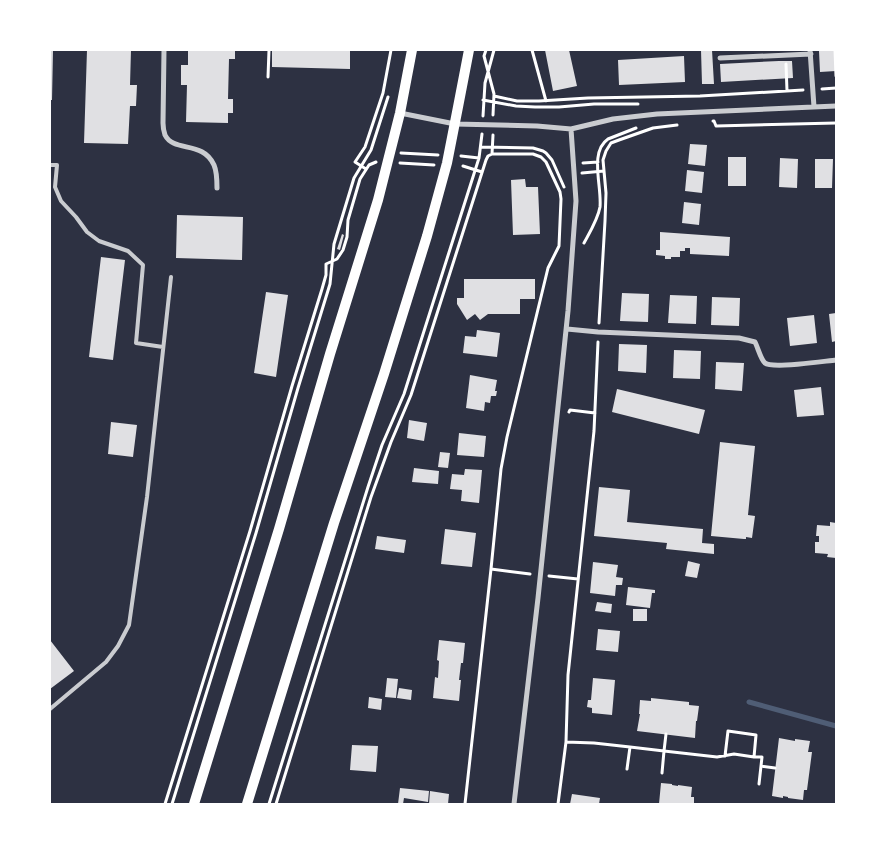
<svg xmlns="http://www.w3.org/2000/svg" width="886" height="854" font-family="'Golos Text',sans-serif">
<rect width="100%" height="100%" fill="#2d3142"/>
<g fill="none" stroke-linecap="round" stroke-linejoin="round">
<!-- stream -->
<path stroke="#4f5d75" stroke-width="5" d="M749,702L836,726"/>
</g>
<!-- building -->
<path fill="#e0e0e3" d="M50,50H53L52,100H50Z
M87,50H131L130,85H137L136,106H130L128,144L84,143Z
M188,50H235V59H229L228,99H233V113H228V123L186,122L187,85H181V65H188Z
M272,50H350V69L272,67Z
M545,50H569L577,86L553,91Z
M701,50H712L714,84H702Z
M836,50V71L820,72L819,51Z
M684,56L685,82L619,85L618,60Z
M779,61H792L793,78L721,82L720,64Z
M690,144L707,145L705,166L688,164Z
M728,157H746V186H728Z
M780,158L798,159L797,188L779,187Z
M815,159H833L832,188H815Z
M687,170L704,172L702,193L685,191Z
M525,179L526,187H538L540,234L513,235L511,180Z
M684,202L701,204L699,225L682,223Z
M177,215L243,217L242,260L176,258Z
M660,232L730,237L729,256L690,254V248H685V251H680V257H671V259H665V256L656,255V250H660Z
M342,234L344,235L340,250L337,249Z
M101,257L125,260L113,360L89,357Z
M464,279H535V299H520V314H488L480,320L475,314L467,320L457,304V298H464Z
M266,292L288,295L276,377L254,373Z
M622,293L649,294L648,322L620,321Z
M670,295L697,296L696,324L668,323Z
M712,297L740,298L739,326L711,325Z
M836,313V341L832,342L829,314Z
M814,315L817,343L790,346L787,318Z
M477,330L500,333L497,357L463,353L465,336L476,337Z
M619,344L647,345L646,373L618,371Z
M674,350L701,351L700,379L673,378Z
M716,362L744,363L742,391L715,389Z
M470,375L497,380L495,391H497L496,396H491L490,403L485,402L484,411L466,408Z
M821,387L824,415L797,417L794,390Z
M617,389L705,410L699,434L612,412Z
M409,420L427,423L424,441L407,438Z
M111,422L137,425L133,457L108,454Z
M459,433L486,436L484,457L457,455Z
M720,442L755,446L748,515L755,516L752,538L746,537V539H744L711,536Z
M440,452L450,453L448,468L438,467Z
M414,468L439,471L438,484L412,482Z
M465,469L482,470L479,503L461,501L462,490L450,489L452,474L464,475Z
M599,487L630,490L627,522L703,529L702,543L714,544V554L666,549L667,543L594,536Z
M830,522L836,523V558L827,557L828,554L815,553V542H819V536H816L817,525L830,526Z
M445,529L476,533L472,567L441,564Z
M377,536L406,540L404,553L375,549Z
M688,561L700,564L697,578L685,576Z
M593,562L618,565L616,577L623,578L622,585H616L615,596L590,593Z
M628,587L655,590V593H652L650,608L626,605Z
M597,602L612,604L611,613L595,611Z
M633,609H647V621H633Z
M598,629L620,631L618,652L596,650Z
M50,640L74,671L50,689Z
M439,640L465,643L463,663H461L459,680H461L459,701L433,698L435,677L438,678L439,661L437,660Z
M387,678L398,679L396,698L385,697Z
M593,678L615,680L612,715L592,713V708L587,707L588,700H591Z
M399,688L412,690L411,700L397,698Z
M369,697L382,699L381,710L368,708Z
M651,698L689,702V705L699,706L697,721H696L695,738L637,731L640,714H639L640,700L651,701Z
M779,738L795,741V739L810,741L808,752H812L807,790H804L803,800L788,798V797L783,796V798L772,796Z
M352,745L378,746L376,772L350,770Z
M661,783L672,784V785L678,786V785L692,787L691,797H694V804H659Z
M400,788L429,791L428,802L404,798L403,804H398Z
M430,791L449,794L448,804H429Z
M572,794L600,798L599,804H570Z"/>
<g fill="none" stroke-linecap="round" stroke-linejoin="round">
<!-- path -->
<path stroke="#fff" stroke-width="3" d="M486,50L484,56L494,94L493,115
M532,50L546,101
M835,50L836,76
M786,64L787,91
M268,77L269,50
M822,89L836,88
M494,96L517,101H539L588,98L700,96L803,90
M483,100L516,106L535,107H559L594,104H638
M483,116L485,83L494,50
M713,121H714L716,126L836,123
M481,147L533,148L543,151L546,153L552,160L564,187
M401,153L438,155
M492,154L493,135
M461,156L479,158
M400,163L434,165
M583,163L598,162
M463,166L482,172
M366,169L355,162L365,147L383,93L391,50
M582,173L604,171
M584,243C590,232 598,219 600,207C602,186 589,152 608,139L636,128
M599,323L605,221L606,193L603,160L606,151L611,143L619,140L653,128L677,125
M569,412L570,410L595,413
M549,576L578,579
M566,742L594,743L630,747
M725,756L728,731L756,735L754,757H762L759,784
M761,766L775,768
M627,769L630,747L664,751L666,734
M662,773L664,751L717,757L734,754L754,757
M165,804L250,531L292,386L322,289L326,275V264L337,259L343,250L347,237L348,220L360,179L369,165L376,162
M172,804L256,533L298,388L330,284L334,244L354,178L371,150L388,97
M269,804L368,487L382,445L404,394L479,158L482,134
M276,804L371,497L391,442L411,395L486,160L488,156L492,154H533L541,157L546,162L560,192L561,199L559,246L548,268L507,437L501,469L491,569L530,574
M465,804L491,569
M558,804L566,742L568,675L594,431L598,342"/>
<!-- service -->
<path stroke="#caccd0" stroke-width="4" d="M50,165H57L55,187L61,201L76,217L87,232L99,241L128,251L143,265L136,343L163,347
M50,709L106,662L118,646L129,625L147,497L171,277"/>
<!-- minor -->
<path stroke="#caccd0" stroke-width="5" d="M164,50L163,123C163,127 164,132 165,135C174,153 203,140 214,165C217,172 217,181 217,188
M810,50L814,107
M720,58L811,54
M400,113L455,124L537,126L571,129L613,119L657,114L836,106
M567,329L598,332L739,338L755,342C758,348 761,360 765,363C772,369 825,361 836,360
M514,804L538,598L568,311L576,201L571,129"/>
<!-- secondary -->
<path stroke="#fff" stroke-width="10" d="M194,804L279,529L330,354L378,200L400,113L412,50
M247,804L334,523L384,374L427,236L447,163L458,107L469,50"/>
</g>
<!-- border -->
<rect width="886" height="854" fill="none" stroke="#ffffff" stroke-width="102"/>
</svg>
